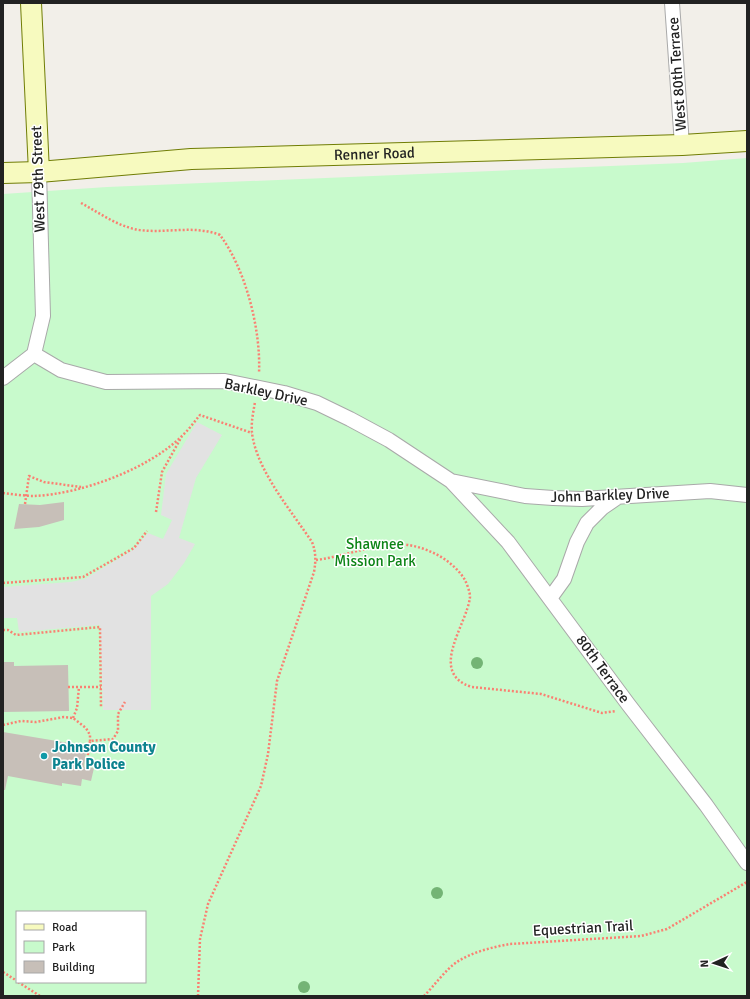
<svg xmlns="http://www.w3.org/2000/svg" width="750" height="999" font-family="Signika,sans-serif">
<rect width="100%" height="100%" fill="#f2efe9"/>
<!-- park -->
<path fill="#c8facc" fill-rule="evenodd" d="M747,158V996H3V194L107,187L683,163ZM17,912H145V982H17Z"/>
<!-- parking -->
<path fill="#e2e2e2" d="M197,422L222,435L196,478L179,538L195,544L184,563L168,584L151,596V710H103L100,625L19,632L17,618H3V587L70,582L85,579L134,549L148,533L163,539L172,520L161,515L166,474Z"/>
<!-- building -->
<path fill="#c7bfb8" d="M64,502V520L39,527L14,529L19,504L40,505Z
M3,662H14V666L68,665L69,711L3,712Z
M3,732L87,746L84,767L94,768L91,781L82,779L81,786L62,783V786L8,776L5,790H3Z"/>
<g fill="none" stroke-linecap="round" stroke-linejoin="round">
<!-- street casing -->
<g stroke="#a9a9a9" stroke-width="16">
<path id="street" d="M672,3L682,145
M34,354L43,316L39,172
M3,378L34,354L61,370L106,382L225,381L284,393L317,403L350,419L389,440L451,481L508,542L628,704L706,805L747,863
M451,481L525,496L553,498L582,499L710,491L747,495
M551,597L564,579L577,542L587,523L602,508L618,497"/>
</g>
<!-- secondary casing -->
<g stroke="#707d05" stroke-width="22">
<g id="secondary">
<path d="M31,3L39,172"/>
<path id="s1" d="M3,173L39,172L191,159L682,145L747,141"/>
</g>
</g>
<!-- path -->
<path stroke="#fa8072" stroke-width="2.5" stroke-dasharray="2 2" stroke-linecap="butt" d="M81,203C98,212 114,224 134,229C161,235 193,224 220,235C246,270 261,330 259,373
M3,493C13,494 24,496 34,496C81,494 150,469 184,434C190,428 195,421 200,415L252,433
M25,504L29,476L44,482L81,487
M156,512L162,472L182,436
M316,560C339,557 361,549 385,545C413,540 450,555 465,580C467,584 470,592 470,597C467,625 427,673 472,687L541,694L602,713L616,711
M3,583L83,577L134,548L147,531
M3,630H8L16,635L100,627L101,708
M68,687H101
M73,718L77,708L79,687
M3,725L21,721L36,722L64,717L73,718L86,728L90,735V741
M86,767L90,741L113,739L118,731V714L125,702
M3,972L17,981
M18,982L40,996
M198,996L200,939L208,904L261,786L268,754L277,681L314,572C316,561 316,552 312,542C292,512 260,474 253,439C250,426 253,414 255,402
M424,996C434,986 446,969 457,962C472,952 493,947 510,944L641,936L667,929L747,882"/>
<!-- street -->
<use href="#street" stroke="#fff" stroke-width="14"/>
<!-- secondary -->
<use href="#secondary" stroke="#f7fabf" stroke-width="20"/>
</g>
<!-- trees -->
<g fill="#74b475">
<circle cx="477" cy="663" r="6"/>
<circle cx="437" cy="893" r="6"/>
<circle cx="304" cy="987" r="6"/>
</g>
<!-- markers -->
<circle fill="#0f9aa8" stroke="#fff" stroke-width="1.5" cx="44" cy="756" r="4"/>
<g text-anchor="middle" stroke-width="3" stroke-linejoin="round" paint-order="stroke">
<!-- street labels -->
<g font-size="15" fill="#222" stroke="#fff">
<text transform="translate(677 74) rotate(-94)" y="5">West 80th Terrace</text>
<text dy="5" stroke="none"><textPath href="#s1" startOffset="372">Renner Road</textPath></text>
<text transform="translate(38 179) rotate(-92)" y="5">West 79th Street</text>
<text transform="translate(266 392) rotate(12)" y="5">Barkley Drive</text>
<text transform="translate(610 495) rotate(-2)" y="5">John Barkley Drive</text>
<text transform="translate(603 669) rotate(54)" y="5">80th Terrace</text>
<text transform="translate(583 928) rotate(-3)" y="5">Equestrian Trail</text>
</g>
<!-- park labels -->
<g font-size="15" fill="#0c8416" stroke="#fff">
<text x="375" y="549">Shawnee<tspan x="375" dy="17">Mission Park</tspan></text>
</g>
<!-- culture labels -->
<g font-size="15" font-weight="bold" fill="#0d838f" stroke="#fff" text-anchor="start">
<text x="52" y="752">Johnson County<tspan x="52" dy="17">Park Police</tspan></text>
</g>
</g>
<!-- border -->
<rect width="750" height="999" fill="none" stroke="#222222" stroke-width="8"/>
<!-- legend -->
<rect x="16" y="911" width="130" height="72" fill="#ffffff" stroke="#a7a7a7"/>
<rect x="24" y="924" width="20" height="6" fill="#f7fabf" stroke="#a7a7a7"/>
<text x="52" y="931" font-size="12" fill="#222222">Road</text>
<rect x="24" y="941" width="20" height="12" fill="#c8facc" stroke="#a7a7a7"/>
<text x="52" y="951" font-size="12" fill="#222222">Park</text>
<rect x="24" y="961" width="20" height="12" fill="#c7bfb8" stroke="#a7a7a7"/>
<text x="52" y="971" font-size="12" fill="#222222">Building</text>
<!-- north arrow -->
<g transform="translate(714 963) rotate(267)" stroke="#ffffff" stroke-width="3" paint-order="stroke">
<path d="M0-3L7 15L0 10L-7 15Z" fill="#222222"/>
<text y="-6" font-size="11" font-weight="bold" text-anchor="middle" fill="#222222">N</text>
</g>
</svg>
